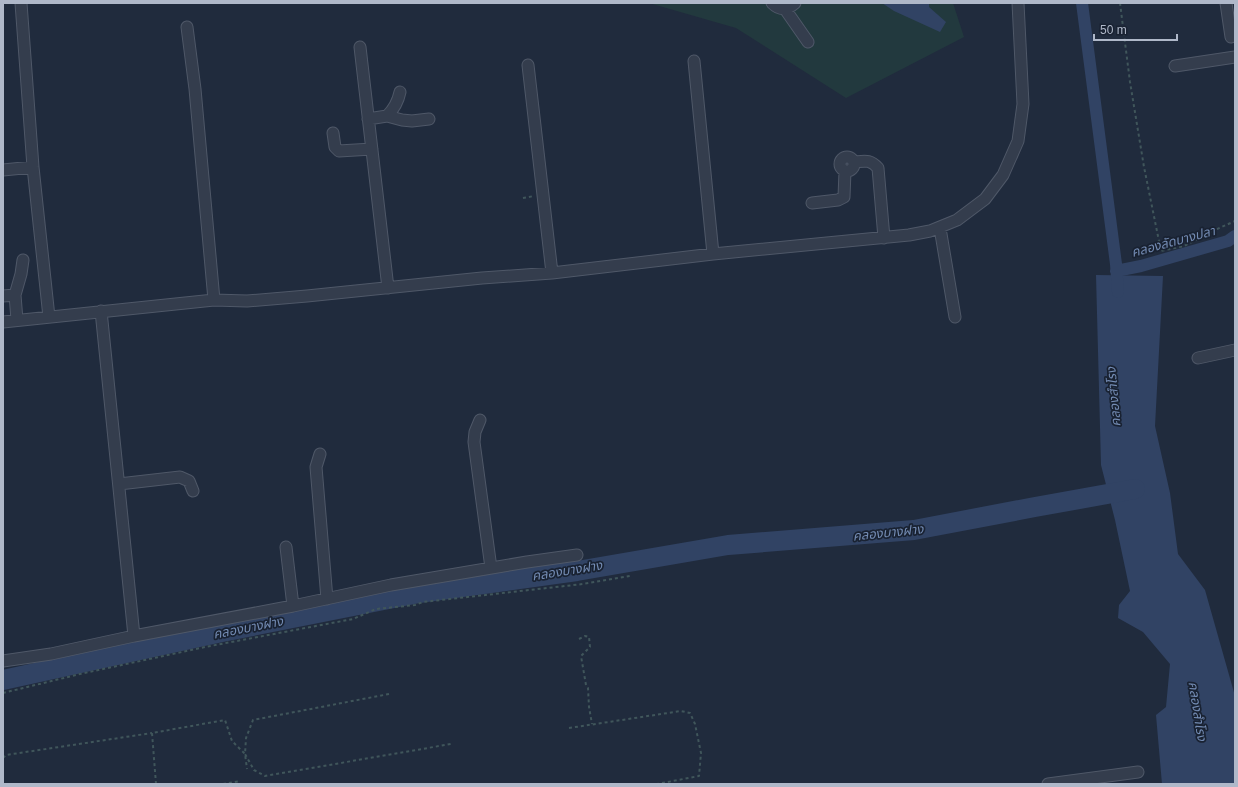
<svg xmlns="http://www.w3.org/2000/svg" width="1238" height="787" font-family="Helvetica,'Noto Sans Thai',sans-serif">
<rect width="100%" height="100%" fill="#202b3d"/>
<!-- green -->
<path fill="#22393e" d="M649,3H953L964,37L846,98L736,28Z"/>
<!-- water -->
<path fill="#314364" d="M882,3H929V7L946,22L940,32L894,11Z
M1096,275L1163,276L1155,426L1170,493L1178,554L1205,590L1235,696V784H1162L1156,715L1166,707L1170,664L1143,632L1118,618L1119,605L1130,591L1115,520L1101,465Z"/>
<g fill="none" stroke-linecap="round" stroke-linejoin="round">
<!-- canal -->
<path stroke="#314364" stroke-width="12" d="M1082,3L1116,264L1118,292
M1116,271L1141,266L1228,241L1235,236"/>
<!-- river -->
<path stroke="#314364" stroke-width="20" d="M3,680L222,632L419,593L577,571L728,545L914,530L1035,507L1135,489"/>
<!-- minor casing -->
<g stroke="#4f5868" stroke-width="13">
<path id="minor" d="M21,3L33,167L49,317
M772,3C780,11 787,10 795,3
M1226,3L1231,37
M785,9L808,42
M187,27L195,89L214,300
M360,47L388,288
M694,61L713,254
M528,65L552,273
M1175,66L1235,57
M387,116C394,109 398,102 400,92
M368,119L387,116L402,120L412,121L429,119
M333,133L335,147L339,151L372,149
M840 164a7 7 0 1 1 14 0a7 7 0 1 1-14 0Z
M854,162C865,161 870,159 878,168L884,238
M3,170L33,167
M812,203L838,200L844,197L845,171
M940,228L955,317
M3,296L15,295
M101,311L134,636
M17,320L15,295L21,274L23,260
M3,322L214,300L247,301L307,296L482,278L552,273L713,254L909,235L930,231L957,220L985,199L1003,175L1018,141L1023,104L1018,3
M1198,358L1235,350
M480,420L475,432L474,442L491,568
M320,454L316,467L327,599
M119,484L180,477L189,481L193,491
M286,547L293,606
M3,661L51,654L134,636L293,606L391,585L527,562L577,555
M1048,784L1138,772"/>
</g>
<!-- path -->
<path stroke="#40565b" stroke-width="2" stroke-dasharray="3 3" stroke-linecap="butt" d="M1120,3L1130,82L1144,167L1161,251L1184,246L1215,230L1235,221
M523,198L534,196
M579,639L585,636L589,637L590,647L581,656L586,685L588,688L589,707L592,724
M3,693L80,674L205,647L353,619L376,609L415,605L423,602L583,584L630,576
M389,694L253,720L246,738L245,754L254,770L265,776L451,744
M569,728L681,711L690,713L695,724L701,753L699,776L657,784
M3,758L6,755L152,733
M156,784L152,733L225,720L232,741L245,754L247,769
M223,784L240,781"/>
<!-- minor -->
<use href="#minor" stroke="#343d4d" stroke-width="11"/>
</g>
<g text-anchor="middle" stroke-width="3.5" stroke-linejoin="round" paint-order="stroke">
<!-- water labels -->
<g font-size="13" font-style="italic" fill="#748cb4" stroke="#192232">
<text transform="translate(1173 241) rotate(-15)" y="5">คลองลัดบางปลา</text>
<text transform="translate(1113 397) rotate(-95)" y="5">คลองสำโรง</text>
<text transform="translate(888 532) rotate(-6)" y="5">คลองบางฝาง</text>
<text transform="translate(567 570) rotate(-9)" y="5">คลองบางฝาง</text>
<text transform="translate(248 627) rotate(-11)" y="5">คลองบางฝาง</text>
<text transform="translate(1198 711) rotate(81)" y="5">คลองสำโรง</text>
</g>
</g>
<!-- border -->
<rect width="1238" height="787" fill="none" stroke="#afb8c9" stroke-width="8"/>
<!-- scale -->
<path d="M1094 34v6h83v-6" fill="none" stroke="#afb8c9" stroke-width="2"/>
<text x="1100" y="34" font-size="12" fill="#afb8c9" stroke="#192232" stroke-width="3" paint-order="stroke">50 m</text>
</svg>
